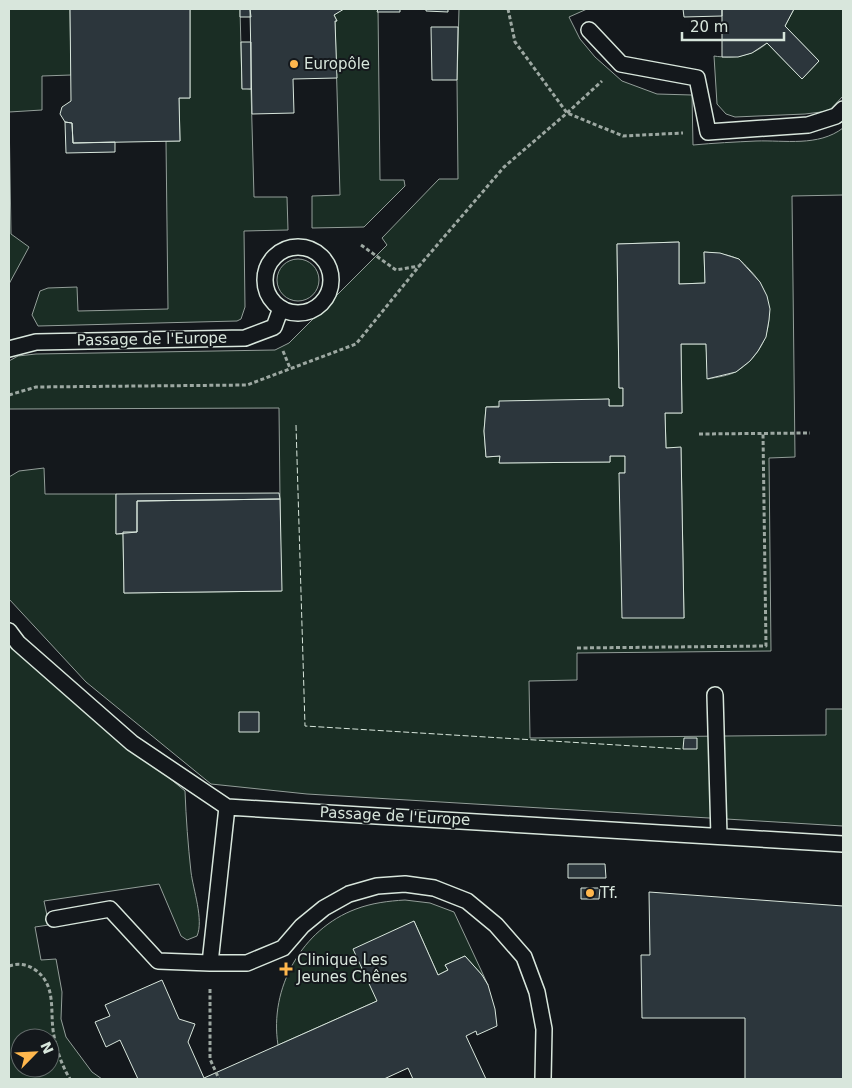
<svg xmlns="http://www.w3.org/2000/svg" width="852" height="1088" font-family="'DejaVu Sans',sans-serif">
<rect width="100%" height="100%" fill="#14181c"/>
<!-- green -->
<path fill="#1a2d24" stroke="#939e99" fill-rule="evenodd" d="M9,9H70L71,75L42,76V110L9,112L11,234L29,247L9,284Z
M190,9H240L242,88L251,89L254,197H287L288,230L244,231L245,307L241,319L237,321L38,326L32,315L40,291L48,288L77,287L78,311L168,309L166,141H180L179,98H190Z
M343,9H378L380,180H404L405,186L364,227L312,228V196L340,195L335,21H337L334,15Z
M459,9H587L569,17L580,39L595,57L622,81L657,94L692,95L693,145C714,143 735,142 756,141C785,140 818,147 843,128V195L792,196L795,457L769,458L771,651L577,653V680L529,681L530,738L826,735V709H843V826L307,794L211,784L86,682L9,599V477L19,471L44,468L45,494H116V534H123L124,593L281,591L279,408L9,409V361L18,356L36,354L275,350L289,343L387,245L382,238L439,179H458L457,80ZM679,242V284L705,283L704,252C715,253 728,254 738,259C742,261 746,266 749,269C780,300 774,348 737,371C729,376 717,377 708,379L706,344H681L682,413H665L666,448H681L684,618L619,473H625V456H610V462L500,463V456L486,457L484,431L486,407L609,399V406H623V388H619L617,244Z
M794,9H843V96L829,111L805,114L735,117L726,114L717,104L714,56C733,59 753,56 767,43L802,79L819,61L785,26Z
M277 280a21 21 0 1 1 42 0a21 21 0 1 1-42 0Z
M9,642L24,657L185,791C186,818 188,845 191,872C193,889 204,920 197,936L187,940L181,936L159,884L44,901L49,925L35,927L41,960L56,959L62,992L61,1019L66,1037L92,1072L102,1079H9ZM20,1038H50V1068H20Z
M405,900L430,903L454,912L488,985L482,975L465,956L445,965L448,970L438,975L414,921L377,1001L278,1045C269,988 302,929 356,909C372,903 388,901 405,900Z"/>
<!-- building -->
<path fill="#2c363c" stroke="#d8e6dc" d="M70,9H190V98H179L180,141L73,143L72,123L65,122L60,114L62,107L71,101Z
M240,9H250L251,17H240Z
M250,9H344L334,15L337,21H335L337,78L293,79L294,113L252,114Z
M378,9H400V12H377Z
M426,9H448V12L426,11Z
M683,9H722V16L684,17Z
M722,9H794L785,26L819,61L802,79L767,43L752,53L738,57H722Z
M431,27H458L457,80H432Z
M241,42H251V89H242Z
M65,122L72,123L73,143L115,142V152L66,153Z
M679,242V284L705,283L704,252L720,253L739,259L760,282L767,296L770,309L769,320L766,337L758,351L750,361L736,372L707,379L706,344H681L682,413H665L666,448L681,447L684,618H622L619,473H625V456H610V462L499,463L500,456L486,457L484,431L486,407H499V401L609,399V406H623V388H619L617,244Z
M279,493L280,499L137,501V532L116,534V494Z
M280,499L282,591L124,593L123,534V532H137V501Z
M239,712H259V732H239Z
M684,738H697V749H683Z
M568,864H605L606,878H568Z
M581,888H600L599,899H581Z
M649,892L843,906V1079H745V1018H642L641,955H650Z
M414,921L438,975L448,970L445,965L465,956L482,975L488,985L495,1009L497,1026L477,1035L476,1031L466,1036L486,1079H413L408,1068L384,1079H138L120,1040L106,1047L95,1022L110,1016L105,1005L162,980L179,1019L195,1024L188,1042L204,1078L377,1001L353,949Z"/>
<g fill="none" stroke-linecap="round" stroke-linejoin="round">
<!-- lane casing -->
<g stroke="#d8e6dc" stroke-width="18">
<path id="lane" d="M589,30L621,64L697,78L708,132L808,125L836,116L843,109
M265 280a33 33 0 1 1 66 0a33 33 0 1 1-66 0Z
M9,349L36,342L245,338L274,327L281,308
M9,631L18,643L132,743L227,807L843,844
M715,695L719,836
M227,807L210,963H247L283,948L302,926L324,908L349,894L377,886L405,884L434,888L467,901L496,925L524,957L537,992L544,1029L543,1079
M54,919L110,909L158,961L210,963"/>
</g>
<!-- path -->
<path stroke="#9da8a2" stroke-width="3" stroke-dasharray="4 2.5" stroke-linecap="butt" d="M508,9L515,42L567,113L623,136L683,133
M361,245L396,270L419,266
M283,351L290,368
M9,395L36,387L247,385L356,344L420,265L504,167L567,113L602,81
M699,434L810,433
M577,648L766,646L763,434
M9,966C18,963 26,964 34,969C58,985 49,1012 54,1036C57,1051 62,1066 70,1079
M210,989V1059L219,1079"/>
<!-- lane -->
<use href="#lane" stroke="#14181c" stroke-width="15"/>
<!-- fence -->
<path stroke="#d8e6dc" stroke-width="1" stroke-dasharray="6 2.5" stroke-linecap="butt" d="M296,425L305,726L683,749"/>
</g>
<!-- markers -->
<g fill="#ffb74d" stroke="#14181c" stroke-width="2">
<circle cx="294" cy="64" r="5"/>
<circle cx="590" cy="893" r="5"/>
<path d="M283.5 961.5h5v5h5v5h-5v5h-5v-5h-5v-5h5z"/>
</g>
<g text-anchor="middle" stroke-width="4" stroke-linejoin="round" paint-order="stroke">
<!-- poi labels -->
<g font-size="15" fill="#d8e6dc" stroke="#14181c" text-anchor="start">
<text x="304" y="69">Europôle</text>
<text x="600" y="898">Tf.</text>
<text x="297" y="965">Clinique Les<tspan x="297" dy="17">Jeunes Chênes</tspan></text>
</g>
<!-- street labels -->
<g font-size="15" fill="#d8e6dc" stroke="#14181c">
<text transform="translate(152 339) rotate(-1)" y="5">Passage de l'Europe</text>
<text transform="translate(395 816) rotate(3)" y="5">Passage de l'Europe</text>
</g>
</g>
<!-- border -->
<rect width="852" height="1088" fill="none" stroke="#d8e6dc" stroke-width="20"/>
<!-- north arrow -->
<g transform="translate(35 1053) rotate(66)"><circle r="24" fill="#14181c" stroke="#626a69"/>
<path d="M0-4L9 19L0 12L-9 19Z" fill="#ffb74d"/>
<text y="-8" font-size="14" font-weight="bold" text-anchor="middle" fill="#d8e6dc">N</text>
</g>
<!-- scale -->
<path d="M682 32v8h102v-8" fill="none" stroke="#d8e6dc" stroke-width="2.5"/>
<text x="690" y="32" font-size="15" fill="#d8e6dc" stroke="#14181c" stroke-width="4" paint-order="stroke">20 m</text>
</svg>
